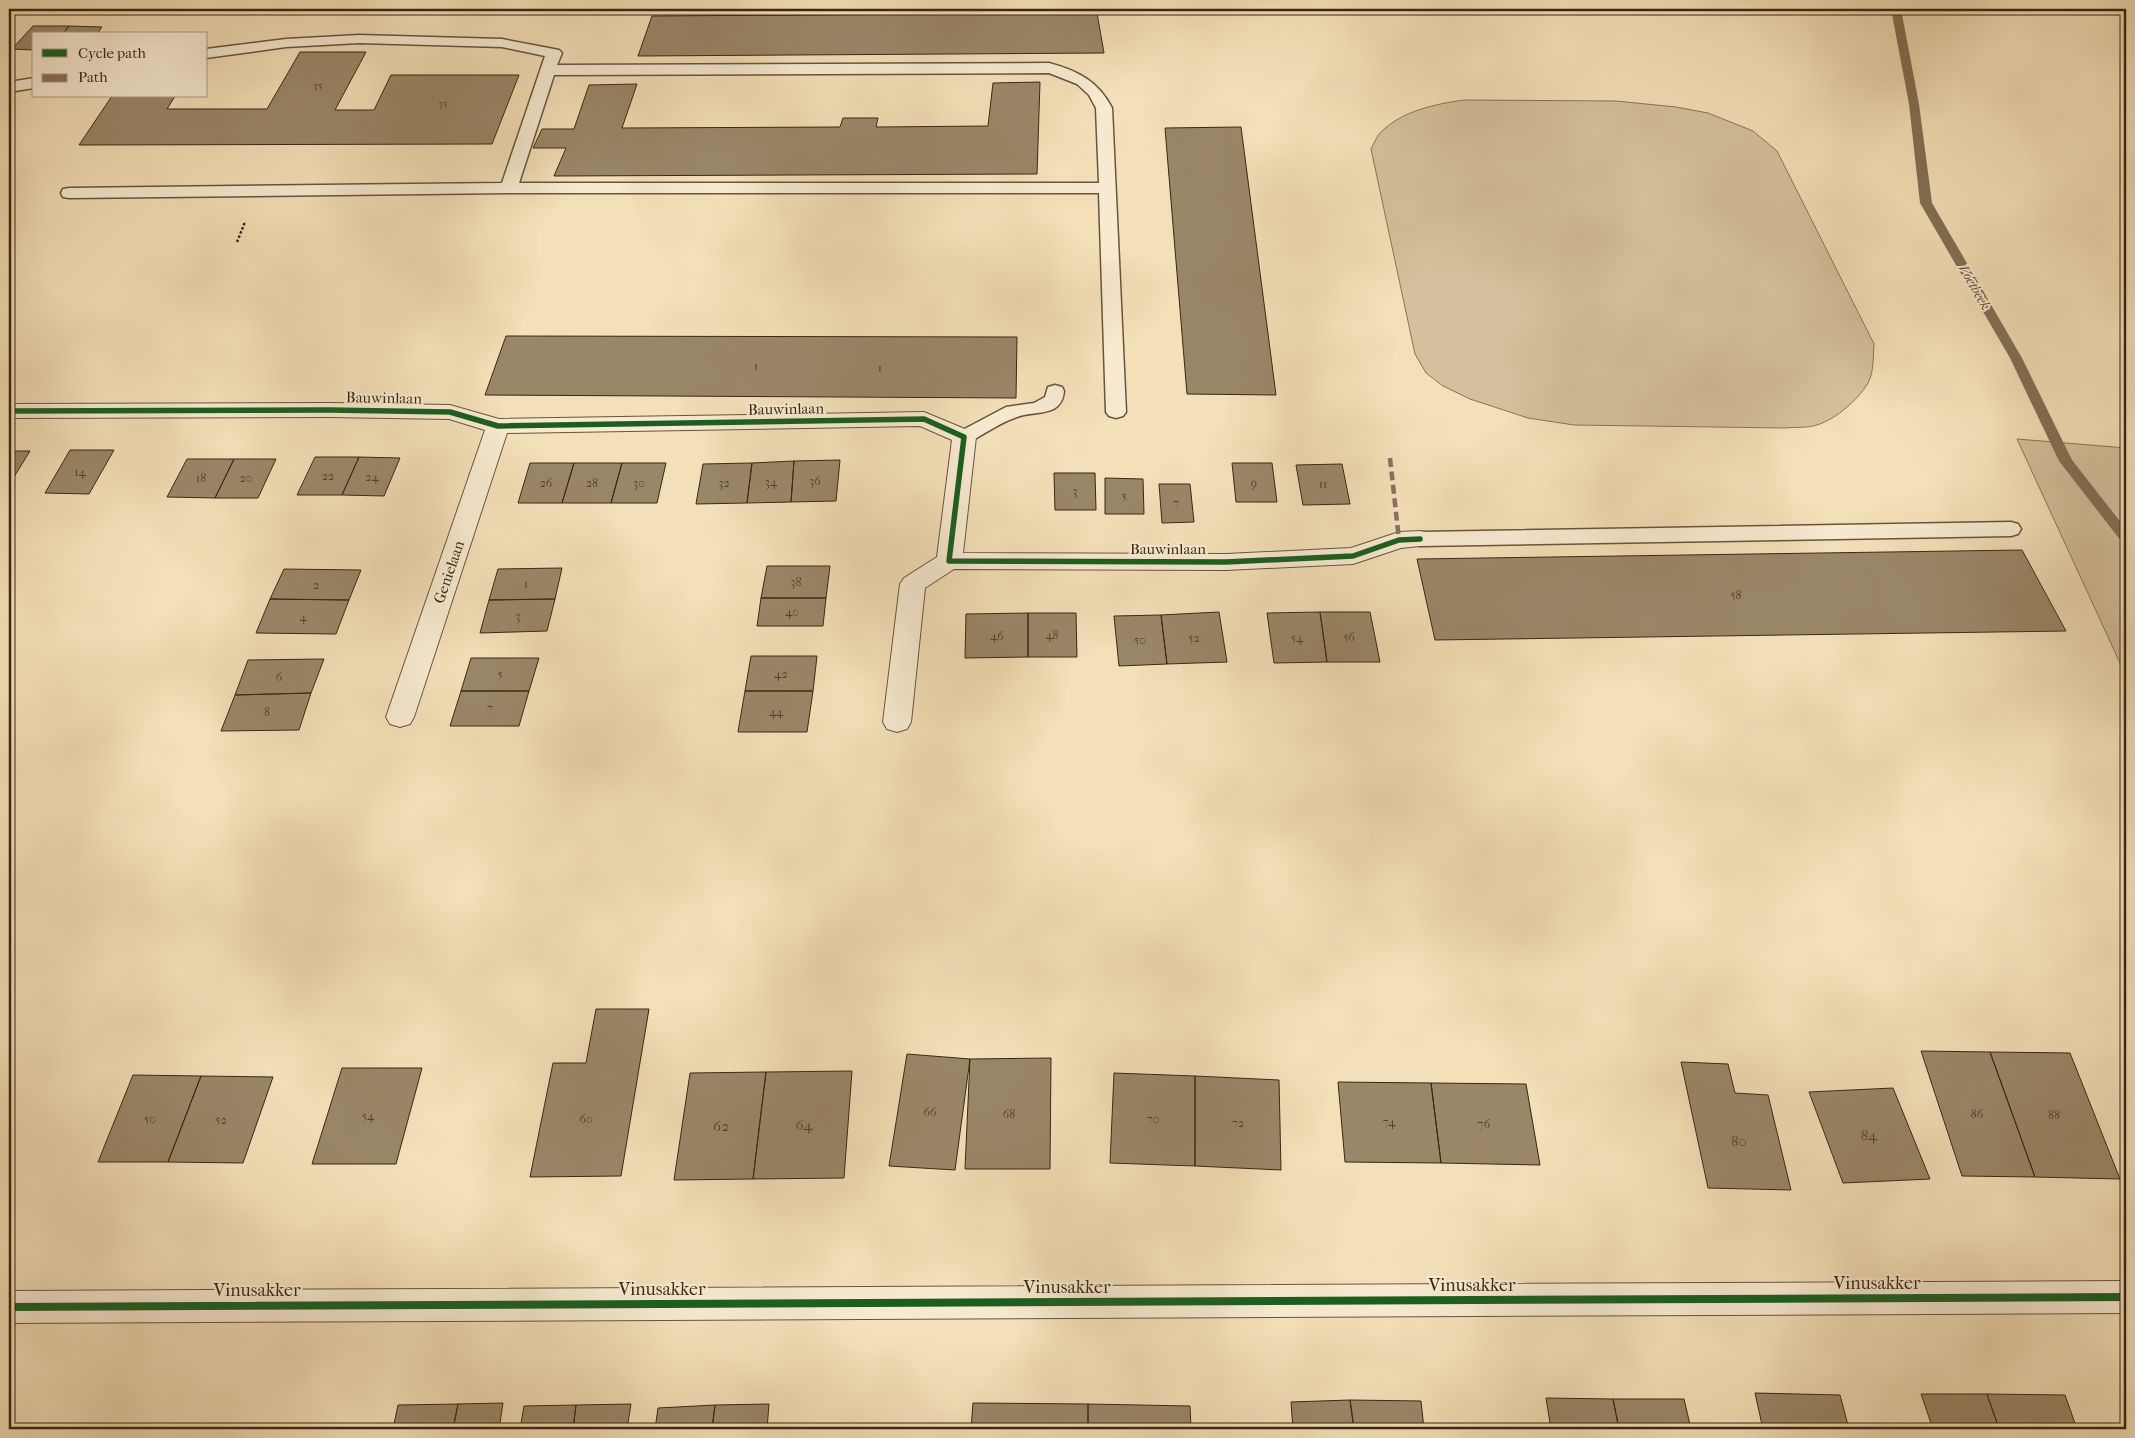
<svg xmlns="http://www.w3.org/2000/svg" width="2135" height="1438" font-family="'IM FELL French Canon',serif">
<rect width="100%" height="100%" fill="#f3dfb8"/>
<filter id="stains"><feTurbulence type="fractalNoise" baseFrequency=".004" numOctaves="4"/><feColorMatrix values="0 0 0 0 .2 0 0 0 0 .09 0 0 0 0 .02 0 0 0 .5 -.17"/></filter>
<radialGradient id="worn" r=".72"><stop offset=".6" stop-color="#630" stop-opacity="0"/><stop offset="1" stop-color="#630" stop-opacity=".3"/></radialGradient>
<!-- green -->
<path fill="#d4c09c" stroke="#877457" d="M1464,100L1616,101L1676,107L1708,113L1753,131L1777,151L1874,344C1873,357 1874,372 1868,383C1858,400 1836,419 1817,425C1808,428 1795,427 1785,428L1574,425L1528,418L1470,399L1443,386L1426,373L1415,354L1371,149C1374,143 1377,136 1381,132C1402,111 1435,104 1464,100Z
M2017,439L2126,448V676Z"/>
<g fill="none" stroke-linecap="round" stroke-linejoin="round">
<!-- stream -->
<path fill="#837054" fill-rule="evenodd" d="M1891,9H1901L1919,104L1932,203L2022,358L2072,460L2126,529V542L2121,541L2059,461L2010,358L1920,203L1909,104Z"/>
</g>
<!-- building -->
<path fill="#9a8768" stroke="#3a2712" d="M1097,13L1104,53L638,56L652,16Z
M33,26H69L63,34H34V50L12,49Z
M69,26L102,27L97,34H63Z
M300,52H366L335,110H374L391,75H519L492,144L79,145L112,96H175L167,109H267Z
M1040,82L1037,174L554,176L566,148H533L542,129H574L589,85L637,84L622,128L840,127L843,118H878L876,127L988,126L993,83Z
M1241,127L1276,395L1187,394L1165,128Z
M506,336L1017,337L1016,398L485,395Z
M70,450H114L89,494L45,493Z
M9,451H30L9,485Z
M315,457H359L342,495H297Z
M359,457L400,458L384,496L342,495Z
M187,459H234L215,498L167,497Z
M234,459H276L258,498H215Z
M840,460L836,501L791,502L794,461Z
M794,461L791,502L747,503L752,463Z
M530,463H574L562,503H518Z
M574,463H622L611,503H562Z
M622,463H666L657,503H611Z
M752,463L747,503L696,504L703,464Z
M1232,463H1272L1277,502H1236Z
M1342,464L1350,504L1303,505L1296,465Z
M1054,473H1095L1096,510H1055Z
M1105,478L1143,479L1144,514H1105Z
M1159,484H1190L1194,522L1162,523Z
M2022,550L2066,631L1435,640L1417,559Z
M767,566H830L826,598H761Z
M562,568L555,599L489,600L498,569Z
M284,569L361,570L349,600L270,599Z
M761,598H826L823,626H757Z
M270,599L349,600L336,634L256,633Z
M555,599L547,631L480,633L489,600Z
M1219,612L1227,662L1167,664L1161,615Z
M1320,612L1327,662L1274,663L1267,613Z
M1320,612H1370L1380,662H1327Z
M1028,613V657L965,658L966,614Z
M1028,613H1076L1077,657H1028Z
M1161,615L1167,664L1119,666L1114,616Z
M751,656H817L813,691H745Z
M471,658H539L529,691H461Z
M324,659L311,693L235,695L248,660Z
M461,691H529L519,726H450Z
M745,691H813L807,732H738Z
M311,693L299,730L221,731L235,695Z
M596,1009H649L621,1176L530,1177L553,1063H586Z
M1921,1051L1990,1052L2035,1177L1962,1176Z
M1990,1052L2070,1053L2120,1179L2035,1177Z
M907,1054L970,1059L955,1170L889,1166Z
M1051,1058L1050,1169H965L970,1059Z
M1681,1062L1728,1064L1735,1093L1768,1095L1791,1190L1708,1188Z
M342,1068H422L396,1164H312Z
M852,1071L844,1178L753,1179L766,1072Z
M766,1072L753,1179L674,1180L690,1073Z
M1114,1073L1195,1076V1166L1110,1163Z
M133,1075L201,1076L168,1162H98Z
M201,1076L273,1077L243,1163L168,1162Z
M1195,1076L1279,1080L1281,1170L1195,1166Z
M1338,1082L1431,1083L1441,1163L1345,1162Z
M1431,1083L1526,1084L1540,1165L1441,1163Z
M1893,1088L1930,1179L1843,1183L1809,1092Z
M1755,1393L1840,1395L1849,1429H1763Z
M1921,1394H1987L1999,1429H1933Z
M1987,1394L2065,1395L2077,1429H1999Z
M1546,1398L1613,1399L1619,1429H1551Z
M1613,1399H1684L1691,1429H1619Z
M1350,1400L1354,1429H1293L1291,1402Z
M1350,1400L1421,1401L1424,1429H1354Z
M503,1403L499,1429H453L458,1404Z
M973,1403L1088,1404V1429H971Z
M458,1404L453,1429H393L398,1405Z
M631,1404L627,1429H573L576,1405Z
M769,1404L767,1429H712L715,1405Z
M1088,1404L1190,1406L1191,1429H1088Z
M576,1405L573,1429H520L524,1406Z
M715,1405L712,1429H655L658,1408Z
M25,1427L101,1429H24Z"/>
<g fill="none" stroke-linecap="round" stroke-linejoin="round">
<!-- service casing -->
<g stroke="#68553c" stroke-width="3">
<path id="service" d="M359,35L502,39L559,50L562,53L557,65L1049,63C1078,71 1098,81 1112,108L1126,412L1123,416L1116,418L1109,416L1106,412L1099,193H509L69,198L63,197L61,193L63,189L69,188L502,183L545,56L502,47L359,43L286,47L206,58V49L286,39ZM1049,73L1077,84L1089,95L1096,108L1099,183H519L554,75Z
M34,78V88L9,92V82Z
M1055,385L1062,387L1064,391C1062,418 1035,410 1017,417C1001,422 986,433 971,441L964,443L957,441L954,437L957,433L1006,407L1034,403L1045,397L1048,387Z
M2011,522L2018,524L2021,529L2018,534L2011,536L1420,546L1413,544L1410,539L1413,534L1420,532Z"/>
</g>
<!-- minor casing -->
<g stroke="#68553c" stroke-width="2">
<path id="minor" d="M329,403L450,405L499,419L924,412L972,432L976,437L963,553L1226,554L1351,548L1399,532L1420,531L1429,533L1433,539L1429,545L1401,548L1353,564L1226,570L954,569L925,588L911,722L907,729L897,732L887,729L883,722L900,584L904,578L937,557L952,440L920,426L507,433L414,717L410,724L400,727L390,724L386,717L485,430L449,419L329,417L9,418V404Z
M2126,1281V1313L9,1323V1291Z"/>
</g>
<!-- path -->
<path stroke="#3a2712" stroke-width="2.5" stroke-dasharray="2.5 2" stroke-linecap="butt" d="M237,242L245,222"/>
<!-- service -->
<use href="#service" fill="#f7ead1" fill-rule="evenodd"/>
<!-- minor -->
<use href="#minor" fill="#f7ead1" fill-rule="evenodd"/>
<!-- quiet -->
<path stroke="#8d6e63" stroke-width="4.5" stroke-dasharray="9 4.5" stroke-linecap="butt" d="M1390,458L1399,540"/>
<!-- cycleway-far1 casing -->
<g stroke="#f7ead1" stroke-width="9">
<path id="cycleway-far1" d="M9,411L329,410L450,412L498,426L924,419L964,437L949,561L1226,562L1353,556L1399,540L1420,539"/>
</g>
<!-- cycleway casing -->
<g stroke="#f7ead1" stroke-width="11">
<path id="cycleway" d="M9,1307L2126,1297"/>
</g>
<!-- cycleway-far1 -->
<use href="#cycleway-far1" stroke="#1b5e20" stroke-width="5.5"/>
<!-- cycleway -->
<use href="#cycleway" stroke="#1b5e20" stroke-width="8"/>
</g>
<g text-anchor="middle" stroke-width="4" stroke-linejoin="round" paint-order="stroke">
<!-- far-number labels -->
<g font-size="11" fill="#523f28">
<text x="318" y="89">35</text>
<text x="443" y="107">35</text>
</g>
<!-- number labels -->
<g font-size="12" fill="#523f28">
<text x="756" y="370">1</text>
<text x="880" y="372">1</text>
<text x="80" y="476">14</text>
<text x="328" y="480">22</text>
<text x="372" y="481">24</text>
<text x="201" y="482">18</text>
<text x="246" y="482">20</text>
<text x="815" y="485">36</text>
<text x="771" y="486">34</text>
<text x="546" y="487">26</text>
<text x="592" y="487">28</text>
<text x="639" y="487">30</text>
<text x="724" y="487">32</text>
<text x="1254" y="487">9</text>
<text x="1323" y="488">11</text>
<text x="1075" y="495">3</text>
<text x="1124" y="500">5</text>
<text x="1176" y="507">7</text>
<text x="796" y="586">38</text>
<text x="526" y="588">1</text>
<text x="316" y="589">2</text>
<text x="1736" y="599">58</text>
<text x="792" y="616">40</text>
<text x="518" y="620">3</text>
<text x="303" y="621">4</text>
<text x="1052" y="639">48</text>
<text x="997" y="640">46</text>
<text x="1349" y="641">56</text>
<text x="1194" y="642">52</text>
<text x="1297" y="642">54</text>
<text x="1140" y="644">50</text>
<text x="500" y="678">5</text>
<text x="781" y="678">42</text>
<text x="279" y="681">6</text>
<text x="490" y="712">7</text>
<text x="267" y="716">8</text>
<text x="776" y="716">44</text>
<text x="930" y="1116">66</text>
<text x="1009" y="1118">68</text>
<text x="1977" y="1118">86</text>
<text x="2054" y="1119">88</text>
<text x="368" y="1120">54</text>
<text x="150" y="1123">50</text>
<text x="586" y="1123">60</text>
<text x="1153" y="1123">70</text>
<text x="221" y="1124">52</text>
<text x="1389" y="1126">74</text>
<text x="1238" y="1127">72</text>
<text x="1484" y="1128">76</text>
</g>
<!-- far-water labels -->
<g font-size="14" font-style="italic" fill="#5f4b33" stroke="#f7ead1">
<text transform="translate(1975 287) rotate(60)" y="5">Voetbeek</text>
</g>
<!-- street labels -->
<g font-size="15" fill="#3a2712" stroke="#f7ead1">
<text transform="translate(384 398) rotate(1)" y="5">Bauwinlaan</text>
<text transform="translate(786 409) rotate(-1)" y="5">Bauwinlaan</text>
<text x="1168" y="554">Bauwinlaan</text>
<text transform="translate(449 572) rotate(-71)" y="5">Genielaan</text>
</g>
<!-- near-number labels -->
<g font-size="15" fill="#523f28">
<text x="804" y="1130">64</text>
<text x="721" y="1131">62</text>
<text x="1869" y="1140">84</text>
<text x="1739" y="1146">80</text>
</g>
<!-- near-street labels -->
<g font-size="18" fill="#3a2712" stroke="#f7ead1">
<text x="1877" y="1289">Vinusakker</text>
<text x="1472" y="1291">Vinusakker</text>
<text x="1067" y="1293">Vinusakker</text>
<text x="662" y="1295">Vinusakker</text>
<text x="257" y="1296">Vinusakker</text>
</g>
</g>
<!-- margin -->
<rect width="2135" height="1438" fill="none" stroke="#f3dfb8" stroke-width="30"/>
<rect x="10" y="10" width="2115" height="1418" fill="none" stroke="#3a2712" stroke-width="2.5"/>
<rect x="15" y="15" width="2105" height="1408" fill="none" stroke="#3a2712"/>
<!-- legend -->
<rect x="32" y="32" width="175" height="65" fill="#f7ead1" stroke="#ab9c85"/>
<rect x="42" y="49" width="25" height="8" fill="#1b5e20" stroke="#ab9c85"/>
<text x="78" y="58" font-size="15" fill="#3a2712">Cycle path</text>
<rect x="42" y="74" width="25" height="8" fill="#8d6e63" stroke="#ab9c85"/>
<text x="78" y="82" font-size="15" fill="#3a2712">Path</text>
<rect width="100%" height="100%" filter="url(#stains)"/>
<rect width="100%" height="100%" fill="url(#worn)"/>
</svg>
